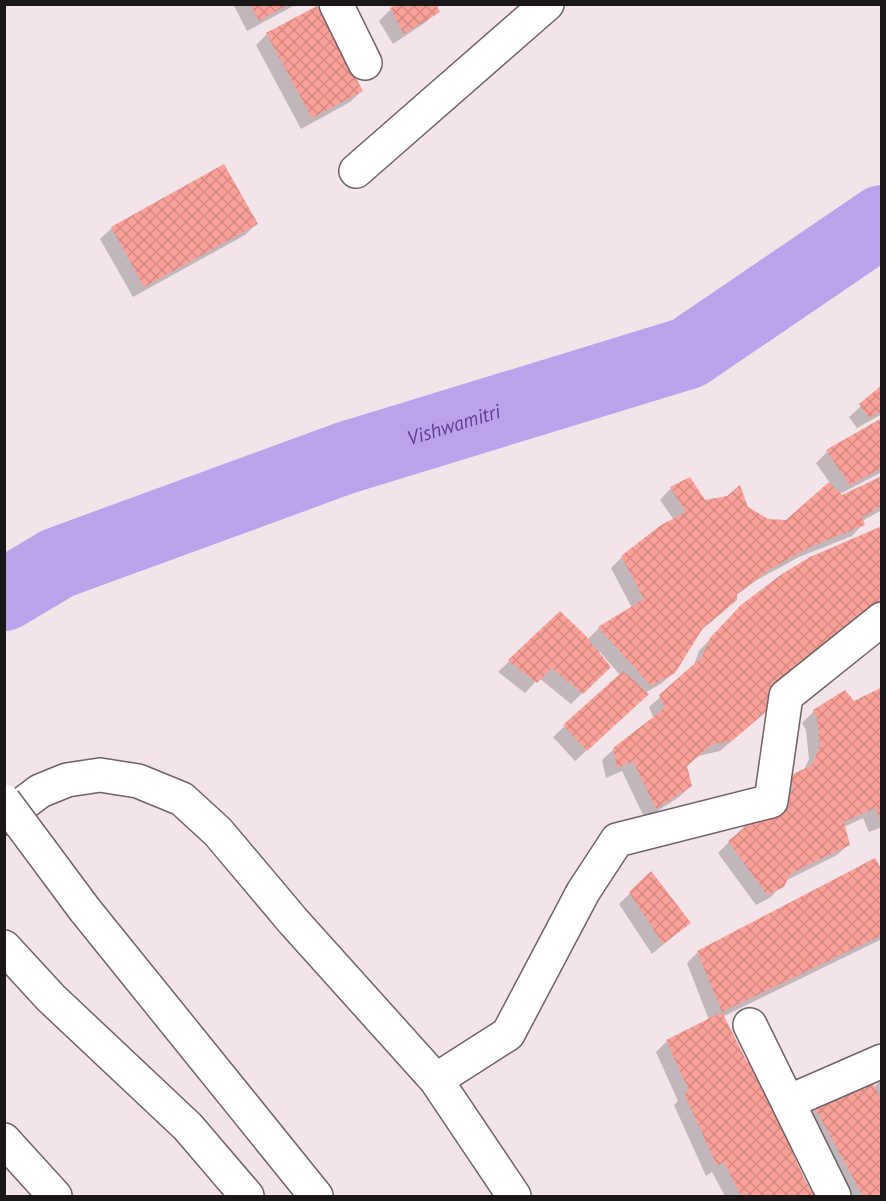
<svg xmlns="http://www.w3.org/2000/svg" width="886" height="1201" font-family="'PT Sans',sans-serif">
<defs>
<pattern id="building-cross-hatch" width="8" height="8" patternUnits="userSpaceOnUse" patternTransform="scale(1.5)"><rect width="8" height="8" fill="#f9a098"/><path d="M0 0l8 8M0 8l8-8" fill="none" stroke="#d58982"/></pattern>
</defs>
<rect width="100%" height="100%" fill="#f2e4e8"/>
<!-- shadow -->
<path fill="#0003" d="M233,4H297L247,31Z
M403,4L438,11L426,22L393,44L379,21L390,10Z
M267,34L362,91L350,102L301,129L256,45Z
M224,166L257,223L245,235L133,297L100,239L112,228Z
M882,387V414L857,428L849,417Z
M882,419V472L836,496L837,498L882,478V510L862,521L863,524L852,536L799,557L757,580L735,596L736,600L724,611L699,632L674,672L662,683L645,693L636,705L575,761L553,737L620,675L600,652L598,654L609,667L571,704L539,678L525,693L498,672L560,613L587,640L599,628L632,608L611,568L622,557L674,520L660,500L671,488L704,501L747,508L768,521H786L830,483L816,463L827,452Z
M730,618L763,714L720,751L698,756L686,767L691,786L679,797L645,819L622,771L606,778L602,760L614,749L654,719L649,707L693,668L699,651Z
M882,689V827L869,832L863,818L844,827L849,844L837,855L785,881L771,897L756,905L718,853L756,815L776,790L804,770L809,759L806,730L802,723L814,711L844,692L853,703Z
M650,874L689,923L652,954L619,904Z
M882,874V939L722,1017L812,1196H725L712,1172L706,1176L674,1105L678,1101L656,1052L667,1041L709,1020L687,963L698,952Z
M882,1079V1196H846L804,1119L815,1107L873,1088Z"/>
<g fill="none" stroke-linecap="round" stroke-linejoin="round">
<!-- river -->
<path stroke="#bba2eb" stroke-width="72" id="s1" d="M4,595L58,563L345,458L688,353L882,221"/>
</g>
<!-- building -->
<path fill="url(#building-cross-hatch)" d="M250,4H289L259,21Z
M399,4H436L440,12L404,34L390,8Z
M317,6L363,91L312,118L266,33Z
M224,164L258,224L144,287L111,227Z
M882,385V411L869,418L859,404Z
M882,418V468L850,485L826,450Z
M882,476V506L862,517L865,525L812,546L770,569L737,594V600L703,628L675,673L651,686L598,627L644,599L621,556L661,525L686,512L670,487L690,477L705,500L727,496L740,485L748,507L768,519L786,520L829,482L842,495Z
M882,526V606L776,703L733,740L711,745L687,766L692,786L656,809L633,761L617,768L613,748L665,708L659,695L702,657L710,638L741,605L782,574L810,557Z
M560,611L585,635L611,667L583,694L552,668L537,683L508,660Z
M623,671L649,694L587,751L563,725Z
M882,687V825L875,808L844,822L850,845L790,874L784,887L767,895L728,841L743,829L755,814L784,800L794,788L787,777L812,765L820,746L817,718L813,710L845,690L854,701Z
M875,858L882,870V935L722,1012L697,951Z
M651,871L691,923L663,944L629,892Z
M722,1012L747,1062L752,1059L803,1176L814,1196H741L724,1162L717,1166L684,1093L689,1091L666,1040Z
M870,1078L882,1102V1196H863L814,1106Z"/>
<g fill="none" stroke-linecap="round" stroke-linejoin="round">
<!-- minor casing -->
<g stroke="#6f6367" stroke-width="36">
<path id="minor" d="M336,4L365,63
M356,171L547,4
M4,818L40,791L67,780L100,775L138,781L182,799L218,832L293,921L436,1080L514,1196
M750,1025L834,1196
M436,1080L508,1034L583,892L617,840L771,801L786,696L882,619
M788,1102L882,1061
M4,1140L55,1196"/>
</g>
<!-- major casing -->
<g stroke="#6f6367" stroke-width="36">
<path id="major" d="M85,910L316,1196
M4,947L51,998L188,1127L247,1196"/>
</g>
<!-- minor -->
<use href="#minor" stroke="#fff" stroke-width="33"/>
<!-- major -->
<use href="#major" stroke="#fff" stroke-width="33"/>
<!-- major-bridge casing -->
<g stroke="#6f6367" stroke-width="36" stroke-linecap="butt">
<path id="major-bridge" d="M4,801L85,910"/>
</g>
<!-- major-bridge -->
<use href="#major-bridge" stroke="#fff" stroke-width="33"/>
</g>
<g text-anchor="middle" stroke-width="5" stroke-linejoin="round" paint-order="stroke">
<!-- water labels -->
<g font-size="20" font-style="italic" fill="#613e93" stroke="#fef2f6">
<text dy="7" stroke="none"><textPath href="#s1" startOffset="482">Vishwamitri</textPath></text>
</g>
</g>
<!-- border -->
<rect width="886" height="1201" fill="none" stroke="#1b1618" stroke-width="12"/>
</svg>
